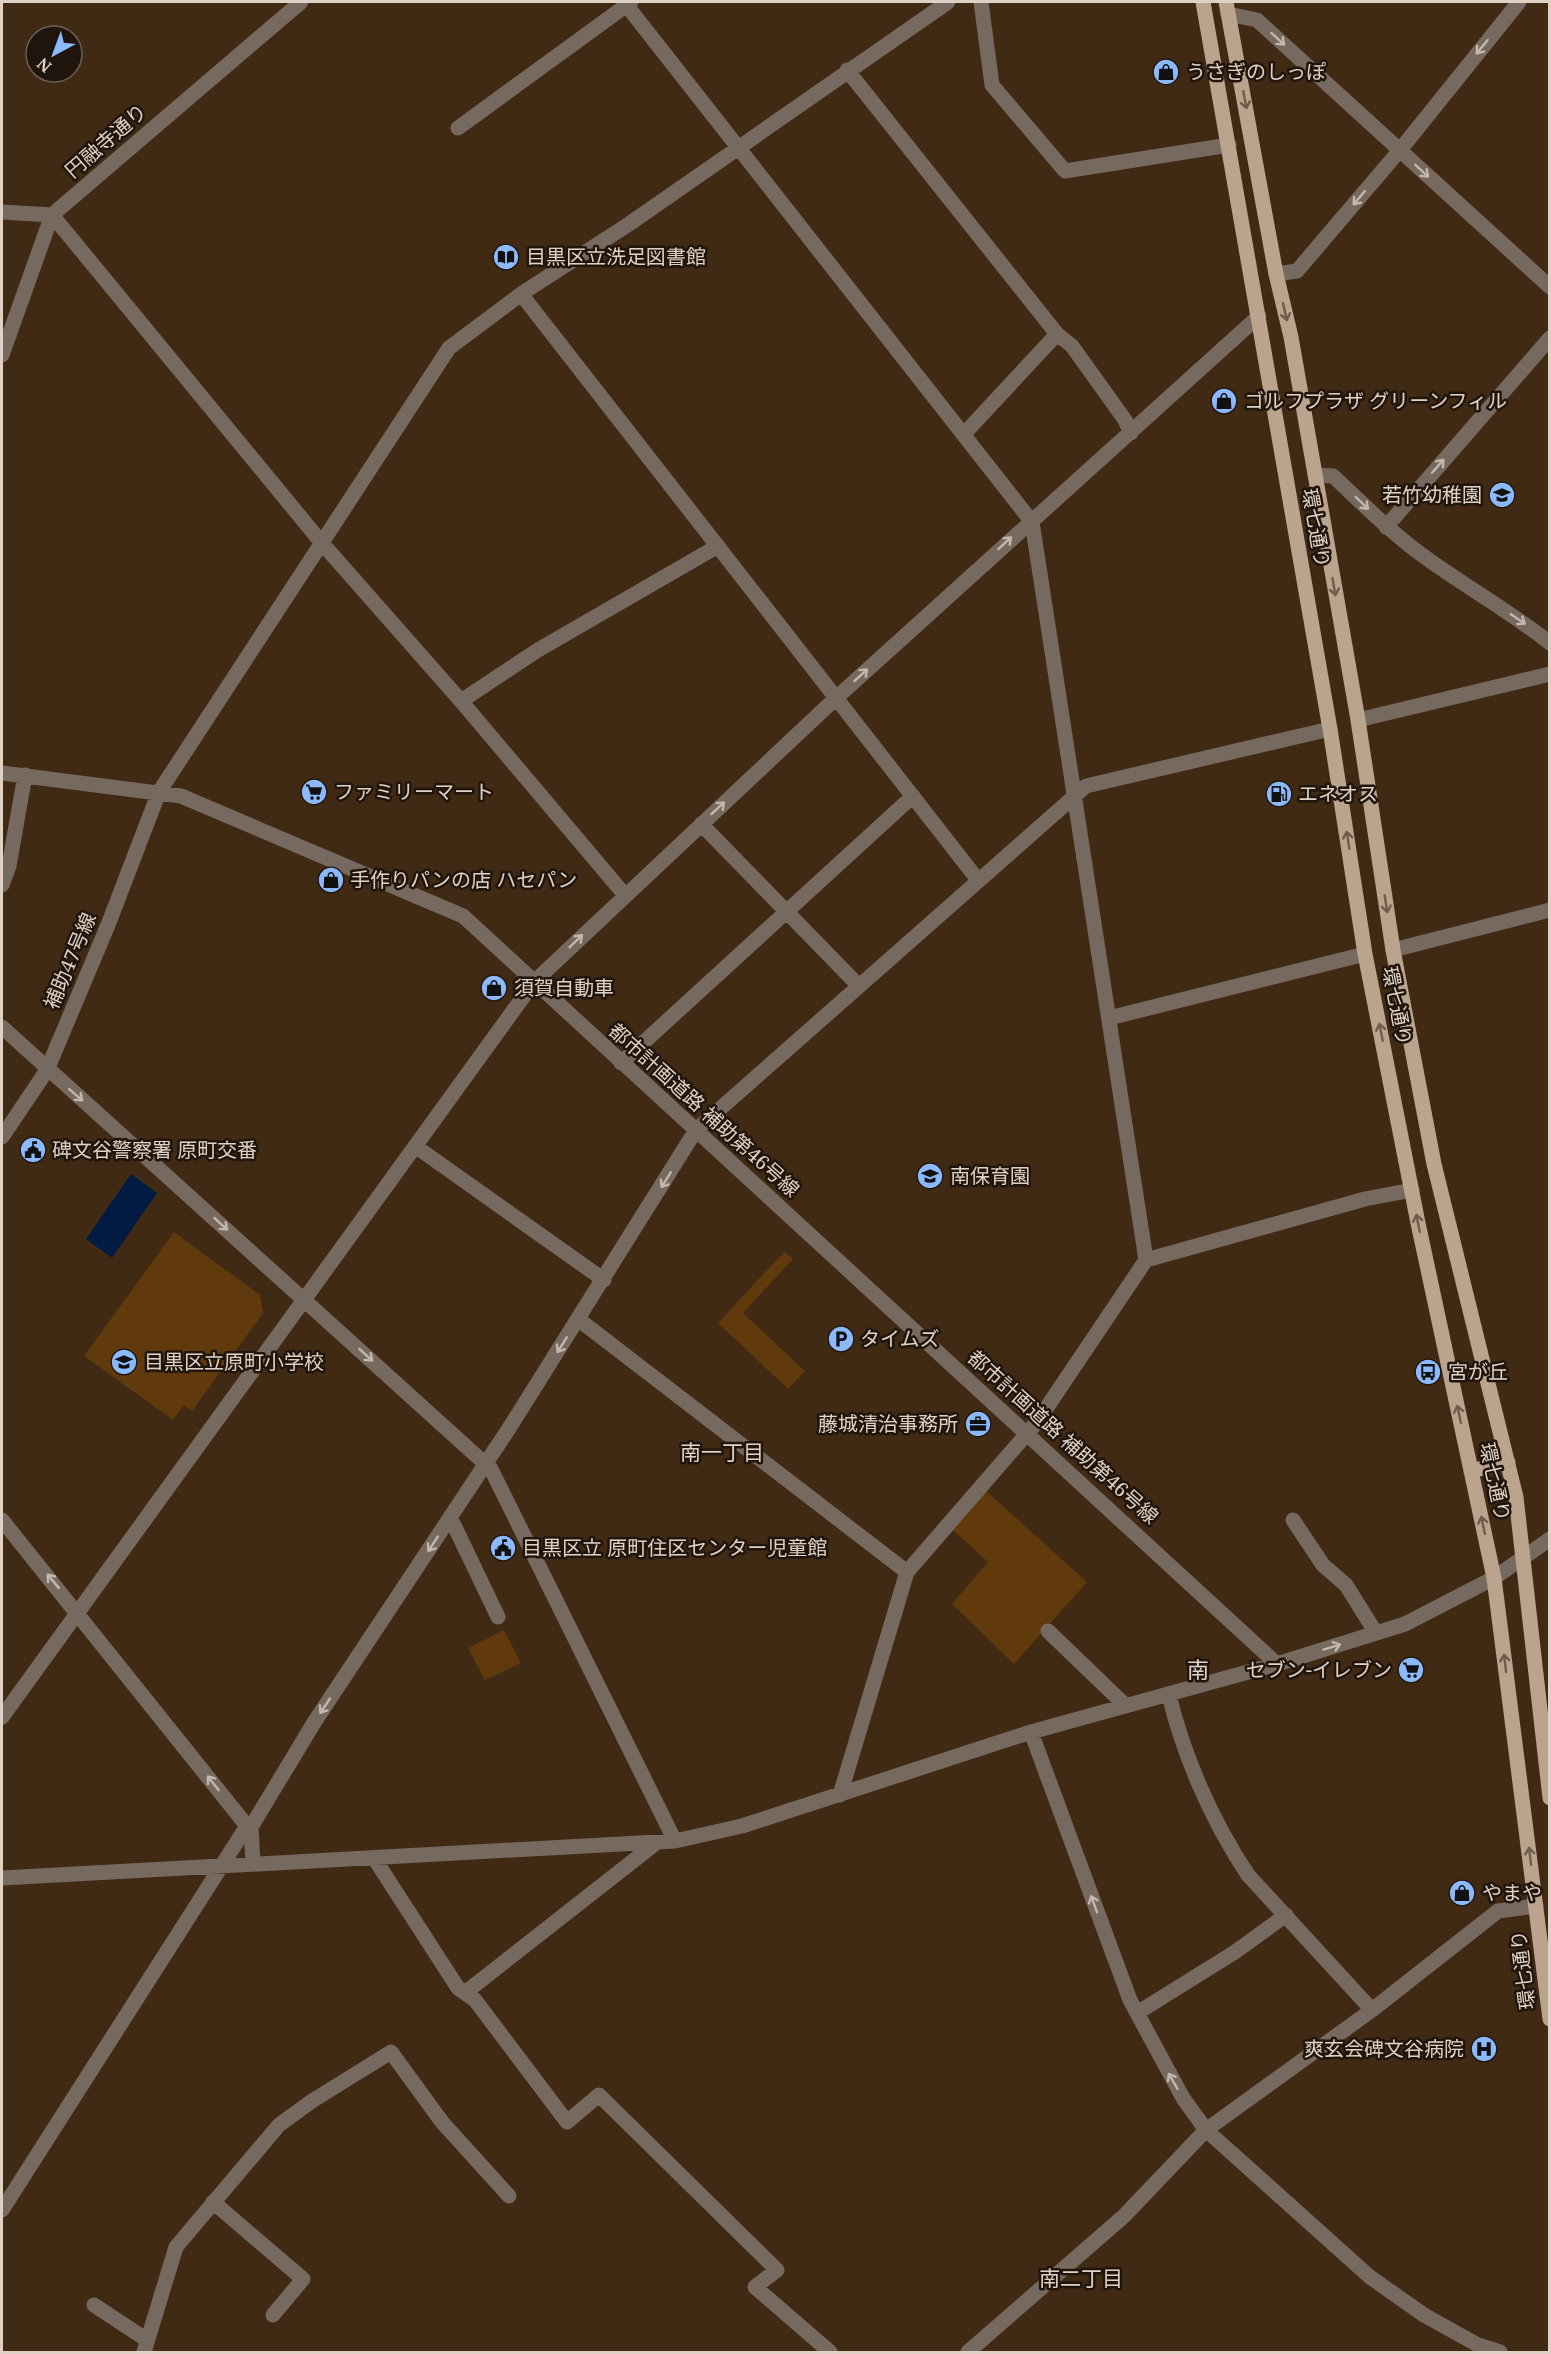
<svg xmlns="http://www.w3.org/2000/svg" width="1551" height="2354" font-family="'Noto Serif','Noto Sans JP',serif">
<rect width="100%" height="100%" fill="#412a14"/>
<!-- green -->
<path fill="#60390c" d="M174,1232L260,1295L263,1313L192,1411L184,1405L173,1420L84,1356Z
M784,1252L793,1259L743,1313L805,1371L788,1389L718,1323Z
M984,1489L1087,1582L1014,1664L952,1604L988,1562L950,1527Z
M504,1630L521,1663L485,1680L468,1648Z"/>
<!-- water -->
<path fill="#011b43" d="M131,1174L157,1193L112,1258L86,1239Z"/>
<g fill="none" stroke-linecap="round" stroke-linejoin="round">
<!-- minor -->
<path stroke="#766a60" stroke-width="15" d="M624,2L1032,522L1146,1260
M981,2L992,85L1065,171L1229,145
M1228,14L1257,20L1550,287
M847,70L1057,334L1072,346L1125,420L1131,433
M458,128L631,2
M2,212L52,215L321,542L461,701L624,894
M1276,274L1297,271L1400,150L1519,2
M521,294L978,880
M2,355L52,215L301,2
M964,434L1057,334
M1315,475L1333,476C1361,502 1387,529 1418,552C1461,584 1508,610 1550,643
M1386,527L1550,338
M461,701L538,650L718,546
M1358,720L1550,674
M2,773L181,796L463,916L1277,1664
M701,824L859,986
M2,885L9,866L25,775
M1393,950L1550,910
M1109,1018L1365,954
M2,1027L491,1469L675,1841
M621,1063L913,796
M2,1137L47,1070L108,925L159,792L449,348L521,294L629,224L948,2
M415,1146L604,1280
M578,1319L907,1572
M2,1520L247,1826L251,1827
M448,1520L453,1523L498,1617
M1293,1520L1323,1565L1346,1585L1376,1633
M1048,1631L1126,1706
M1169,1695C1184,1757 1212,1821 1248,1875L1372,2010
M2,1717L534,982L835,699L1259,316
M1031,1732L1130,2000L1183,2098L1206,2130L1370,2277L1424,2315L1478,2345L1500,2352
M840,1795L907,1572L1037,1422L1146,1260L1365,1199L1412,1190
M374,1858L458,1988L475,2000L567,2122L599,2095L777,2270L755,2287L830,2352
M253,1863L251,1827L315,1721L508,1430L696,1130L1086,786L1330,729
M2,1878L675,1841L742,1826L1031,1732L1277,1664L1405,1624L1494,1578L1550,1539
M466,1992L656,1843
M1137,2013L1235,1952L1286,1915
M213,2202L303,2279L273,2315
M2,2210L247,1826
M94,2305L147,2340
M144,2352L176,2247L279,2125L312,2101L391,2052L442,2122L509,2196
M968,2352L1124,2216L1206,2130L1372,2010L1498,1911L1536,1906"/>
<!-- major -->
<path stroke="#bba48e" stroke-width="15" d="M1203,2L1330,729L1365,954L1418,1223L1494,1578L1550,2019
M1226,2L1276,274L1291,337L1358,720L1393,950L1434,1164L1516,1497L1550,1798
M1471,1471L1508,1462"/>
</g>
<!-- one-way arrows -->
<defs><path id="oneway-shaft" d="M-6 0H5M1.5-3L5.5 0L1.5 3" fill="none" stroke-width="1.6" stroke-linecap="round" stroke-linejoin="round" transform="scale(1.5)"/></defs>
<g stroke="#c6b7ac">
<use href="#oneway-shaft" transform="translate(1278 39) rotate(42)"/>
<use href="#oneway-shaft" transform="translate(1482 47) rotate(129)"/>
<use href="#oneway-shaft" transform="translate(1422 171) rotate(43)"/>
<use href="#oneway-shaft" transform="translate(1359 198) rotate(130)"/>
<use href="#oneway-shaft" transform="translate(1438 466) rotate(-49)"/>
<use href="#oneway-shaft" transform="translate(1362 503) rotate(44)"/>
<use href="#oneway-shaft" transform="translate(1005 543) rotate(-43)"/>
<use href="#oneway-shaft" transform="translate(1518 619) rotate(34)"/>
<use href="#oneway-shaft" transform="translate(861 675) rotate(-43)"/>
<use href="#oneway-shaft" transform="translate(718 808) rotate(-43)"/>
<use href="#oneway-shaft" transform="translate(576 941) rotate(-44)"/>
<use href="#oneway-shaft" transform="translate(76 1095) rotate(41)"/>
<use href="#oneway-shaft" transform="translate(666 1180) rotate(122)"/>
<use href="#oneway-shaft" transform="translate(221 1224) rotate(42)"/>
<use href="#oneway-shaft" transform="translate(562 1345) rotate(122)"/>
<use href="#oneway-shaft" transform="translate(366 1355) rotate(42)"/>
<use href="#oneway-shaft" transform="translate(433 1544) rotate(123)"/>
<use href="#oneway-shaft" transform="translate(53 1581) rotate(-130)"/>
<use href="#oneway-shaft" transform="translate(1332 1647) rotate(-17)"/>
<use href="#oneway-shaft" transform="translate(325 1706) rotate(124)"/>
<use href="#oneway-shaft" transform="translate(213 1783) rotate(-128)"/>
<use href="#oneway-shaft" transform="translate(1094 1904) rotate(-110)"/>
<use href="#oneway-shaft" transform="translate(1173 2081) rotate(-120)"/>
</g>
<g stroke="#6e5c4d">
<use href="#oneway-shaft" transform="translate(1245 100) rotate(79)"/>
<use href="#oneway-shaft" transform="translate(1285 312) rotate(77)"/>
<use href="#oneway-shaft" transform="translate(1334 587) rotate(80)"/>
<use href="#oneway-shaft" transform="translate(1348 840) rotate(-99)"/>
<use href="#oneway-shaft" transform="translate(1386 904) rotate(81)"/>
<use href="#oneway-shaft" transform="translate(1381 1032) rotate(-101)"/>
<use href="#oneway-shaft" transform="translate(1418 1223) rotate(-101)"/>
<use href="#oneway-shaft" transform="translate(1459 1414) rotate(-102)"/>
<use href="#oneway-shaft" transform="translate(1483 1525) rotate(-102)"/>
<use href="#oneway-shaft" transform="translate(1505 1663) rotate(-97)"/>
<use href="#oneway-shaft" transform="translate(1530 1856) rotate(-97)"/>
</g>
<!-- icons -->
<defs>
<g id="shop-disc" transform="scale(1.35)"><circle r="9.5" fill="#8cb9fc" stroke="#20150c"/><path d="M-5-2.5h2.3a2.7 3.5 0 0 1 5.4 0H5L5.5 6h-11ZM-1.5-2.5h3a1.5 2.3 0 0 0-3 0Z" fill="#111"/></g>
<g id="library-disc" transform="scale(1.35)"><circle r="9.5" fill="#8cb9fc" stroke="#20150c"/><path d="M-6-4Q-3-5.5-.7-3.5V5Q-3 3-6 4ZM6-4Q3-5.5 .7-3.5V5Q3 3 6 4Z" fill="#111"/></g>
<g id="school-disc" transform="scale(1.35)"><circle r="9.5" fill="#8cb9fc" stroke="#20150c"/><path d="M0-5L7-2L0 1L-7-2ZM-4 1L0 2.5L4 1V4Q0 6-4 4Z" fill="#111"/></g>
<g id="supermarket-disc" transform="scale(1.35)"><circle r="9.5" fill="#8cb9fc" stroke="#20150c"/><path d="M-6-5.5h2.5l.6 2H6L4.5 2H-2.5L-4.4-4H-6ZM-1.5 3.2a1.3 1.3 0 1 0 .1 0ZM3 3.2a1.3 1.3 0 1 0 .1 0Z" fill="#111"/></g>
<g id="fuel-disc" transform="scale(1.35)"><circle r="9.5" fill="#8cb9fc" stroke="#20150c"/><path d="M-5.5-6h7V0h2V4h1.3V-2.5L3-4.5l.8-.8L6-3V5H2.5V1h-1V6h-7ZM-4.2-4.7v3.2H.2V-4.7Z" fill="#111"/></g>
<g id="civic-disc" transform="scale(1.35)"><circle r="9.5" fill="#8cb9fc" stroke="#20150c"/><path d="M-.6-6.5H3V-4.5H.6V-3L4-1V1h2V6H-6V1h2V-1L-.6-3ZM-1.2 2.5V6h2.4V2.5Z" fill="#111"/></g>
<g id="parking-disc" transform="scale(1.35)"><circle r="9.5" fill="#8cb9fc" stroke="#20150c"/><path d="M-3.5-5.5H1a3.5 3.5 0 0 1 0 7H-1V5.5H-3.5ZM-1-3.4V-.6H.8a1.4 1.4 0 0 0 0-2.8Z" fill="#111"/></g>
<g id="bus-disc" transform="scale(1.35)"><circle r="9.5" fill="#8cb9fc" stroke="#20150c"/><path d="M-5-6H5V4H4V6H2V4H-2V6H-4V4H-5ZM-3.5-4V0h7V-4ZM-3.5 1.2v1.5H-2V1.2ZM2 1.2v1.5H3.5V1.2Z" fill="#111"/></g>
<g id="office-disc" transform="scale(1.35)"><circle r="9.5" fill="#8cb9fc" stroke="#20150c"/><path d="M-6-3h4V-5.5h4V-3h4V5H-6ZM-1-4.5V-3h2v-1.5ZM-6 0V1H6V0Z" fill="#111"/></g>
<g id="hospital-disc" transform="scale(1.35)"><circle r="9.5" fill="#8cb9fc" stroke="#20150c"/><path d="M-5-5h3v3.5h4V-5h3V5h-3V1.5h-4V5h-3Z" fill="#111"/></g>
</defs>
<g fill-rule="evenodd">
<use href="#shop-disc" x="1166" y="72"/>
<use href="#library-disc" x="506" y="257"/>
<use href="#shop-disc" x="1224" y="401"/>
<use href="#school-disc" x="1502" y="495"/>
<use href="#supermarket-disc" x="314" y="792"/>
<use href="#fuel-disc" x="1279" y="794"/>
<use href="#shop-disc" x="331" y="880"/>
<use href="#shop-disc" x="494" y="988"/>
<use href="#civic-disc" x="33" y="1150"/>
<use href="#school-disc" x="930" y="1176"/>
<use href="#parking-disc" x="841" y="1339"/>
<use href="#school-disc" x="124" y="1362"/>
<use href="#bus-disc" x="1428" y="1372"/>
<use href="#office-disc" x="978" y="1424"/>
<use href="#civic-disc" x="503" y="1548"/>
<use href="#supermarket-disc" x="1411" y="1670"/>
<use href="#shop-disc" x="1462" y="1893"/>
<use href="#hospital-disc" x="1484" y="2049"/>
</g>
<g text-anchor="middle" stroke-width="5" stroke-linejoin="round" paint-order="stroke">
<!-- poi labels -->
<g font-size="20" fill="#e0d1c5" stroke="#20150c" text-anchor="start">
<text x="1186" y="79">うさぎのしっぽ</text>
<text x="526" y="264">目黒区立洗足図書館</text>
<text x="1244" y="408">ゴルフプラザ グリーンフィル</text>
<text x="1482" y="502" text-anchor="end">若竹幼稚園</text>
<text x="334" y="799">ファミリーマート</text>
<text x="1298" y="801">エネオス</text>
<text x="350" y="887">手作りパンの店 ハセパン</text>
<text x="514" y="995">須賀自動車</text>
<text x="52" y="1157">碑文谷警察署 原町交番</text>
<text x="950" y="1183">南保育園</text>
<text x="860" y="1346">タイムズ</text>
<text x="144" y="1369">目黒区立原町小学校</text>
<text x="1448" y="1379">宮が丘</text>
<text x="958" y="1431" text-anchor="end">藤城清治事務所</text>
<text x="522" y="1555">目黒区立 原町住区センター児童館</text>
<text x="1392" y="1677" text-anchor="end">セブン-イレブン</text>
<text x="1482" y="1900">やまや</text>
<text x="1464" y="2056" text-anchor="end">爽玄会碑文谷病院</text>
</g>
<!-- street labels -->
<g font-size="20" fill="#e0d1c5" stroke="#20150c">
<text transform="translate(106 141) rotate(-41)" y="7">円融寺通り</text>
<text transform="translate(1316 528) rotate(80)" y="7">環七通り</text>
<text transform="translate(70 961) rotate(-67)" y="7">補助47号線</text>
<text transform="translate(1397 1006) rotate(79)" y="7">環七通り</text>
<text transform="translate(704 1110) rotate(42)" y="7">都市計画道路 補助第46号線</text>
<text transform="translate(1063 1437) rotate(42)" y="7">都市計画道路 補助第46号線</text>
<text transform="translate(1495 1482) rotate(78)" y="7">環七通り</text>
<text transform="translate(1523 1970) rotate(-97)" y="7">環七通り</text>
</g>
<!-- neighbourhood labels -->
<g font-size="21" fill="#e0d1c5" stroke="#20150c">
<text x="722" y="1460">南一丁目</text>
<text x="1081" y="2286">南二丁目</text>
</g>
<!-- quarter labels -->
<g font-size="22" fill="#e0d1c5" stroke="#20150c">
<text x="1198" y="1678">南</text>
</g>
</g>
<!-- border -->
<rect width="1551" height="2354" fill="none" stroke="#e0d1c5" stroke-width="6"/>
<!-- north arrow -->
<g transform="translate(54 54) rotate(221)"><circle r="28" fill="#20150c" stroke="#6d6056" stroke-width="1.5"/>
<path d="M0-4.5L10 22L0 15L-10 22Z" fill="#8cb9fc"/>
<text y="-9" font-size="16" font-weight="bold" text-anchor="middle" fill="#e0d1c5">N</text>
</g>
</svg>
